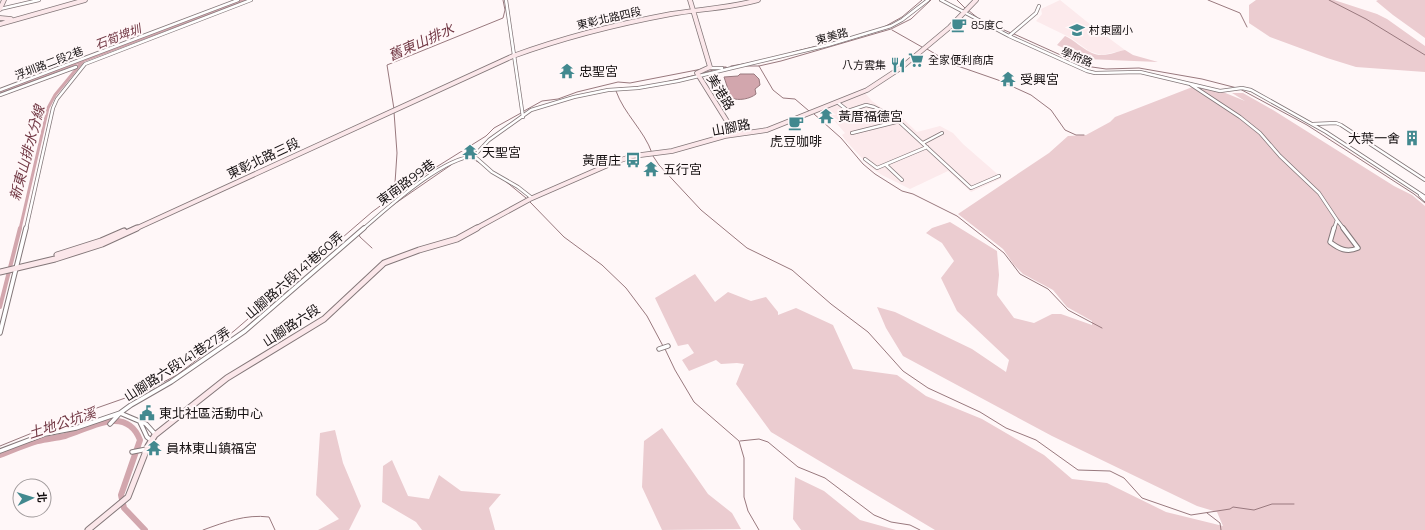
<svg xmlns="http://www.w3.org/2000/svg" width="1425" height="530" font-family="Montserrat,'Noto Sans TC',sans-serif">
<rect width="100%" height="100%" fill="#fff7f8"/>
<!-- built -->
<path fill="#fceaec" d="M1060,0L1091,25L1125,50L1102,55L1098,54L1089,51L1071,38L1036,21L1042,14L1041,9Z
M865,93L872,101L887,112L894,110L917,132L940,126L953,133L963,144L1002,178L971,192L948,171L910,189L882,175L870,167L846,141L842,135L845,133L825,110Z"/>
<!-- green -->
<path fill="#ebccd0" d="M1256,0H1334L1377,14L1387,19L1425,46V72L1356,67L1327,58L1270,37L1249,23V5Z
M1378,0H1425V38L1393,15L1376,1Z
M1065,36C1077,41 1088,56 1103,55C1110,55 1118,51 1125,50L1133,55L1158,62L1086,59L1057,45Z
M1195,86L1223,92L1245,101L1232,93H1243L1273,110L1394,186L1412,195L1425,206V530H935L771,432L736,384L744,364L737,363L721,364L716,360L689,371L682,360L694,353L688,344L678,346L655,298L695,274L715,302L728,292L751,301L766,297L778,312V315L796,308L833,325L853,369L897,375L926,396L982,419L1044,455L1072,479L1107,483L1166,512L1223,526L1217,512L1197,506L1052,436L903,356L886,328L877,307L895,312L972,349L1006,372L1009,360L957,311L941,278L954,261L942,243L926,233L932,228L950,222L997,251L999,275L997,295L1014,318L1034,323L1052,314H1061L1092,325V321L1067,307L1053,290L1023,274L1014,265L1003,249L958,214L1049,153L1068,136L1086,135L1110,122L1115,117Z
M662,428L708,494L732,513L741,529L662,530L642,487L644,441Z
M335,430L343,463L361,506L349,530H318L339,519L316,495L320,433Z
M392,460L408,496L429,499L439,475L461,491L501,494L489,508L495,530H422L416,522L382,502L383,466Z
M795,477L824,491L860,520L896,530H801L793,519Z"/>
<!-- water -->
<path fill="#d2a6ad" stroke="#99797e" d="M740,74H754L759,79L760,85L755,89L756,94C750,99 739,101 731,98L724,77L738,76Z"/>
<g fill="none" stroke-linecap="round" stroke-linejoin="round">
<!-- stream -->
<path stroke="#99797e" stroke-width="1" d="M957,0L965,8
M1208,0L1240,13L1247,27
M1329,0L1366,19L1425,55
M968,10L979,19L1011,33
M884,27L902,17L922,0
M892,30L922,47
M1014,34L1085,66L1106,69L1139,68L1202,79L1237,88
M927,49L952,64L998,80L1031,95L1051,110L1065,130L1076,135H1084
M793,52L841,40
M731,66L749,63
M744,66H759L781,61L891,29L911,19L931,0
M759,66L773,90L783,98L795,99L809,111
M717,67H726
M722,68L733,67
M699,74L717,69
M666,82L696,75
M621,88L639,87
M1240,89L1307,125L1414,194L1425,203
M616,91C624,114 644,130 652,153
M394,109L387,65L503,18L505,10L503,0
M524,111L542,101L558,99L577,92L618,82L630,83L702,69
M394,112L397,153L395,183L398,188L406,192
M814,114L841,138L863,164L875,174L902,191L913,194L957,216L1004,253L1020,274L1048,289L1068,310L1102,328
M653,156L659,165L701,210L747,248L792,270L831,304L868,332L903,371L928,388L980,412L1006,428L1036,440L1078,470L1110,471L1124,478L1142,498L1191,515L1230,509L1233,507L1254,510L1272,504H1294
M471,158L480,163
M504,180L526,198
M530,202L564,237L602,265L626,288L647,316L663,346
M390,207L451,165
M362,232L359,235L360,237L372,248
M665,349L675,370L694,402L739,441L744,458V497L748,511L759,530
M740,441L759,439L768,442L798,467L825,478L874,515L891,522L910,525L920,530
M0,446L74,416L148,390L177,375L234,331L372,212L414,181L486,136L494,128L521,113
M1207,513L1220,523L1221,530
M203,530C225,522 246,514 269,517L275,530"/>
<!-- canal-far1 -->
<path stroke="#d2a6ad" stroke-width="3" d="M0,92L244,0
M20,229L48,108L55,95L83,61"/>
<!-- canal -->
<path stroke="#d2a6ad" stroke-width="4" d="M0,307L20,228"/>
<!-- river -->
<path stroke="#d2a6ad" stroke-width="6" d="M0,455C13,450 25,445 38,441C47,439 56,438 65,436C89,429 126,404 140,440L121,495L124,508L145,530"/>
<!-- street-far1 casing -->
<g stroke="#837779" stroke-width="4">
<path id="street-far1" d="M506,0L523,117
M941,0L1009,36L1087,71L1095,73L1140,72L1220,91L1242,88L1251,90L1326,132L1425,197
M0,9L39,0
M1009,36L1036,13L1039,6
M710,68H722
M1190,84L1240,117L1260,133L1280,156L1319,193L1337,220
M0,90L238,0
M0,95L76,67
M837,102L847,110H851L866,105L874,107L894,117L971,188L999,176
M1313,124L1336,123L1341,125L1425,180
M852,133L900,121
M923,143L942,133
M474,156L489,140L531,110L574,97L608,90L638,88L678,81L828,45L891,26L902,20L928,0
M474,156L492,172L518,187L532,198
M865,159L877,168L927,147
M886,165L902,180
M1420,195L1425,200
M1337,220L1344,229
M26,229L53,108L57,99L85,64L251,0
M363,229C389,207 440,159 474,156
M1334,229L1337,220"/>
</g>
<!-- street casing -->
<g stroke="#837779" stroke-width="5.5">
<path id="street" d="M1334,228L1330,242C1339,249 1347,253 1358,248L1343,228
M0,333L26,228
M659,349L668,346
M140,422L147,437L151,440
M110,424L120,413L131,405L171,382L245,331L364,228
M0,451L45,434L76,428L120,413L146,424L155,434
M132,452L147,449"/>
</g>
<!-- secondary-far1 casing -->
<g stroke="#837779" stroke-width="5.5">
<path id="secondary-far1" d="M690,0L710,67L697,73L735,134
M0,9L4,0
M0,18L11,19
M0,24L85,0
M135,229L513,56C565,37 617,24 671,14C700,9 730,8 758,0
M475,229L530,199L615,162L633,156L672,151L725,136L767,130L867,90L902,67L950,27L976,0"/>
</g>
<!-- secondary casing -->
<g stroke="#837779" stroke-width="7">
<path id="secondary" d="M57,255L101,241L124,231
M0,272L55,259L102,244L137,228
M88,530L128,497L148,446L155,435L227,378L324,319L384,263L419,250L457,239L477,228"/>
</g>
<!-- street-far1 -->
<use href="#street-far1" stroke="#fff" stroke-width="2.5"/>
<!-- street -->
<use href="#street" stroke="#fff" stroke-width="3.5"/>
<!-- secondary-far1 -->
<use href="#secondary-far1" stroke="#fbe7ea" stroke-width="4"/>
<!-- secondary -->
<use href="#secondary" stroke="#fbe7ea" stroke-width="5"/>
</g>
<!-- icons -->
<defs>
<g id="cafe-bare" transform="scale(1.2)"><path d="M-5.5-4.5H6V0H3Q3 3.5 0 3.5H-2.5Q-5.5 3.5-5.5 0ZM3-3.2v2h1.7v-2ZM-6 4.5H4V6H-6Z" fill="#42898f" stroke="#fff7f8" stroke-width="2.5" paint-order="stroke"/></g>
<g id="school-bare" transform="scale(1.2)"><path d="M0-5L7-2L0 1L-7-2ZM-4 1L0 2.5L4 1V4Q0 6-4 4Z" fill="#42898f" stroke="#fff7f8" stroke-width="2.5" paint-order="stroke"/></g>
<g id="supermarket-bare" transform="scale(1.2)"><path d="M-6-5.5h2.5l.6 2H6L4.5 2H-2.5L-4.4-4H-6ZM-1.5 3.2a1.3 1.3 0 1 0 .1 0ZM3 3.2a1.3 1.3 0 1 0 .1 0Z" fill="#42898f" stroke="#fff7f8" stroke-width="2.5" paint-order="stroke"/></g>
<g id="restaurant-bare" transform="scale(1.2)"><path d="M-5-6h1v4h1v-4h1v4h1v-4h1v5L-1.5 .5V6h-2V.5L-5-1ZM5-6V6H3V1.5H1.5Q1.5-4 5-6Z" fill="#42898f" stroke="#fff7f8" stroke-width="2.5" paint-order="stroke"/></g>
<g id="temple-bare" transform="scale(1.2)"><path d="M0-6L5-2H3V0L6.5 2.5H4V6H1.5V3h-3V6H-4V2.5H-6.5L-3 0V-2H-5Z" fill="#42898f" stroke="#fff7f8" stroke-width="2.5" paint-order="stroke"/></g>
<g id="building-bare" transform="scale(1.2)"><path d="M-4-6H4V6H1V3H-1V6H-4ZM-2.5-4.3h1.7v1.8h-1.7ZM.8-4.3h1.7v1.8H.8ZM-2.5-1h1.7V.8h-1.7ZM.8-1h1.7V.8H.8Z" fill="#42898f" stroke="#fff7f8" stroke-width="2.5" paint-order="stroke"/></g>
<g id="bus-bare" transform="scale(1.2)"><path d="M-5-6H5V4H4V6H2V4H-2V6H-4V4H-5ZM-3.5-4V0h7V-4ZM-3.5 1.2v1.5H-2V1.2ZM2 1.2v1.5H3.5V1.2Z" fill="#42898f" stroke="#fff7f8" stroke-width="2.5" paint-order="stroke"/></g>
<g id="civic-bare" transform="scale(1.2)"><path d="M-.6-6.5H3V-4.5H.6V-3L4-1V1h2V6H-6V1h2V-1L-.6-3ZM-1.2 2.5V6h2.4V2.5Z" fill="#42898f" stroke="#fff7f8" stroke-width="2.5" paint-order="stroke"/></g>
</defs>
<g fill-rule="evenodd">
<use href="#cafe-bare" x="959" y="25"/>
<use href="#school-bare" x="1077" y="30"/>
<use href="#supermarket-bare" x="916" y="60"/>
<use href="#restaurant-bare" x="898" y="65"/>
<use href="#temple-bare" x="567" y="71"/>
<use href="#temple-bare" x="1008" y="79"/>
<use href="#temple-bare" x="826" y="116"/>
<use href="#cafe-bare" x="796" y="123"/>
<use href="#building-bare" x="1412" y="138"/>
<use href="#temple-bare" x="470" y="152"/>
<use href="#bus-bare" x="633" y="160"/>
<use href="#temple-bare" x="651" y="169"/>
<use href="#civic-bare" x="147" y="413"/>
<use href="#temple-bare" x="154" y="448"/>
</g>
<g text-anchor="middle" stroke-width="4" stroke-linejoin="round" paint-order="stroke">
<!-- far-street labels -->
<g font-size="11" fill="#151011" stroke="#fff7f8">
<text transform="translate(609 18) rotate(-13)" y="4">東彰北路四段</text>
<text transform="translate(832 36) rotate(-15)" y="4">東美路</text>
<text transform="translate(1077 57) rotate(22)" y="4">學府路</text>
<text transform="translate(49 63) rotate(-21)" y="4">浮圳路二段2巷</text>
</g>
<!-- far-poi labels -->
<g font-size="11" fill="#151011" stroke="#fff7f8" text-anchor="start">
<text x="971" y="29">85度C</text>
<text x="1089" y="34">村東國小</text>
<text x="928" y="64">全家便利商店</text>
<text x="886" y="69" text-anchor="end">八方雲集</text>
</g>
<!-- far-water labels -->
<g font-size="12" font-style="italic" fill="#723844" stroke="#fff7f8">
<text transform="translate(118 37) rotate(-21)" y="4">石筍埤圳</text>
</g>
<!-- poi labels -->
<g font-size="13" fill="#151011" stroke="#fff7f8" text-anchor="start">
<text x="579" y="76">忠聖宮</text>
<text x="1020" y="84">受興宮</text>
<text x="838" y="121">黃厝福德宮</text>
<text x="1400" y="143" text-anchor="end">大葉一舍</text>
<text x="796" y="146" text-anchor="middle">虎豆咖啡</text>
<text x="482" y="157">天聖宮</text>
<text x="621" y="165" text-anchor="end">黃厝庄</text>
<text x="663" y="174">五行宮</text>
<text x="159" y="418">東北社區活動中心</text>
<text x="166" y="453">員林東山鎮福宮</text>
</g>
<!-- street labels -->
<g font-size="13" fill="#151011" stroke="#fff7f8">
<text transform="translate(721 92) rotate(58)" y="5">美港路</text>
<text transform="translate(731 127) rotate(-11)" y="5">山腳路</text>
<text transform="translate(263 158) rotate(-25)" y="5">東彰北路三段</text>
<text transform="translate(406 182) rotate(-36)" y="5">東南路99巷</text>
<text transform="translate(294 275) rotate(-41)" y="5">山腳路六段141巷60弄</text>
<text transform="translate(291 325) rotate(-33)" y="5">山腳路六段</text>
<text transform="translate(177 364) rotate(-33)" y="5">山腳路六段141巷27弄</text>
</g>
<!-- water labels -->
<g font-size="14" font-style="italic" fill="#723844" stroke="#fff7f8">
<text transform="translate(421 42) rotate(-24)" y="5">舊東山排水</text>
<text transform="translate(27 153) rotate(-75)" y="5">新東山排水分線</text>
<text transform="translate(62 423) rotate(-18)" y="5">土地公坑溪</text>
</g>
</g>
<!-- north arrow -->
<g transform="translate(32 498) rotate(86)"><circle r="19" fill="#fff7f8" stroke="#a19b9c"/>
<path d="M0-3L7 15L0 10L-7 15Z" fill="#42898f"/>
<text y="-6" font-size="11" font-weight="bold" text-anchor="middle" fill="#151011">北</text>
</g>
</svg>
